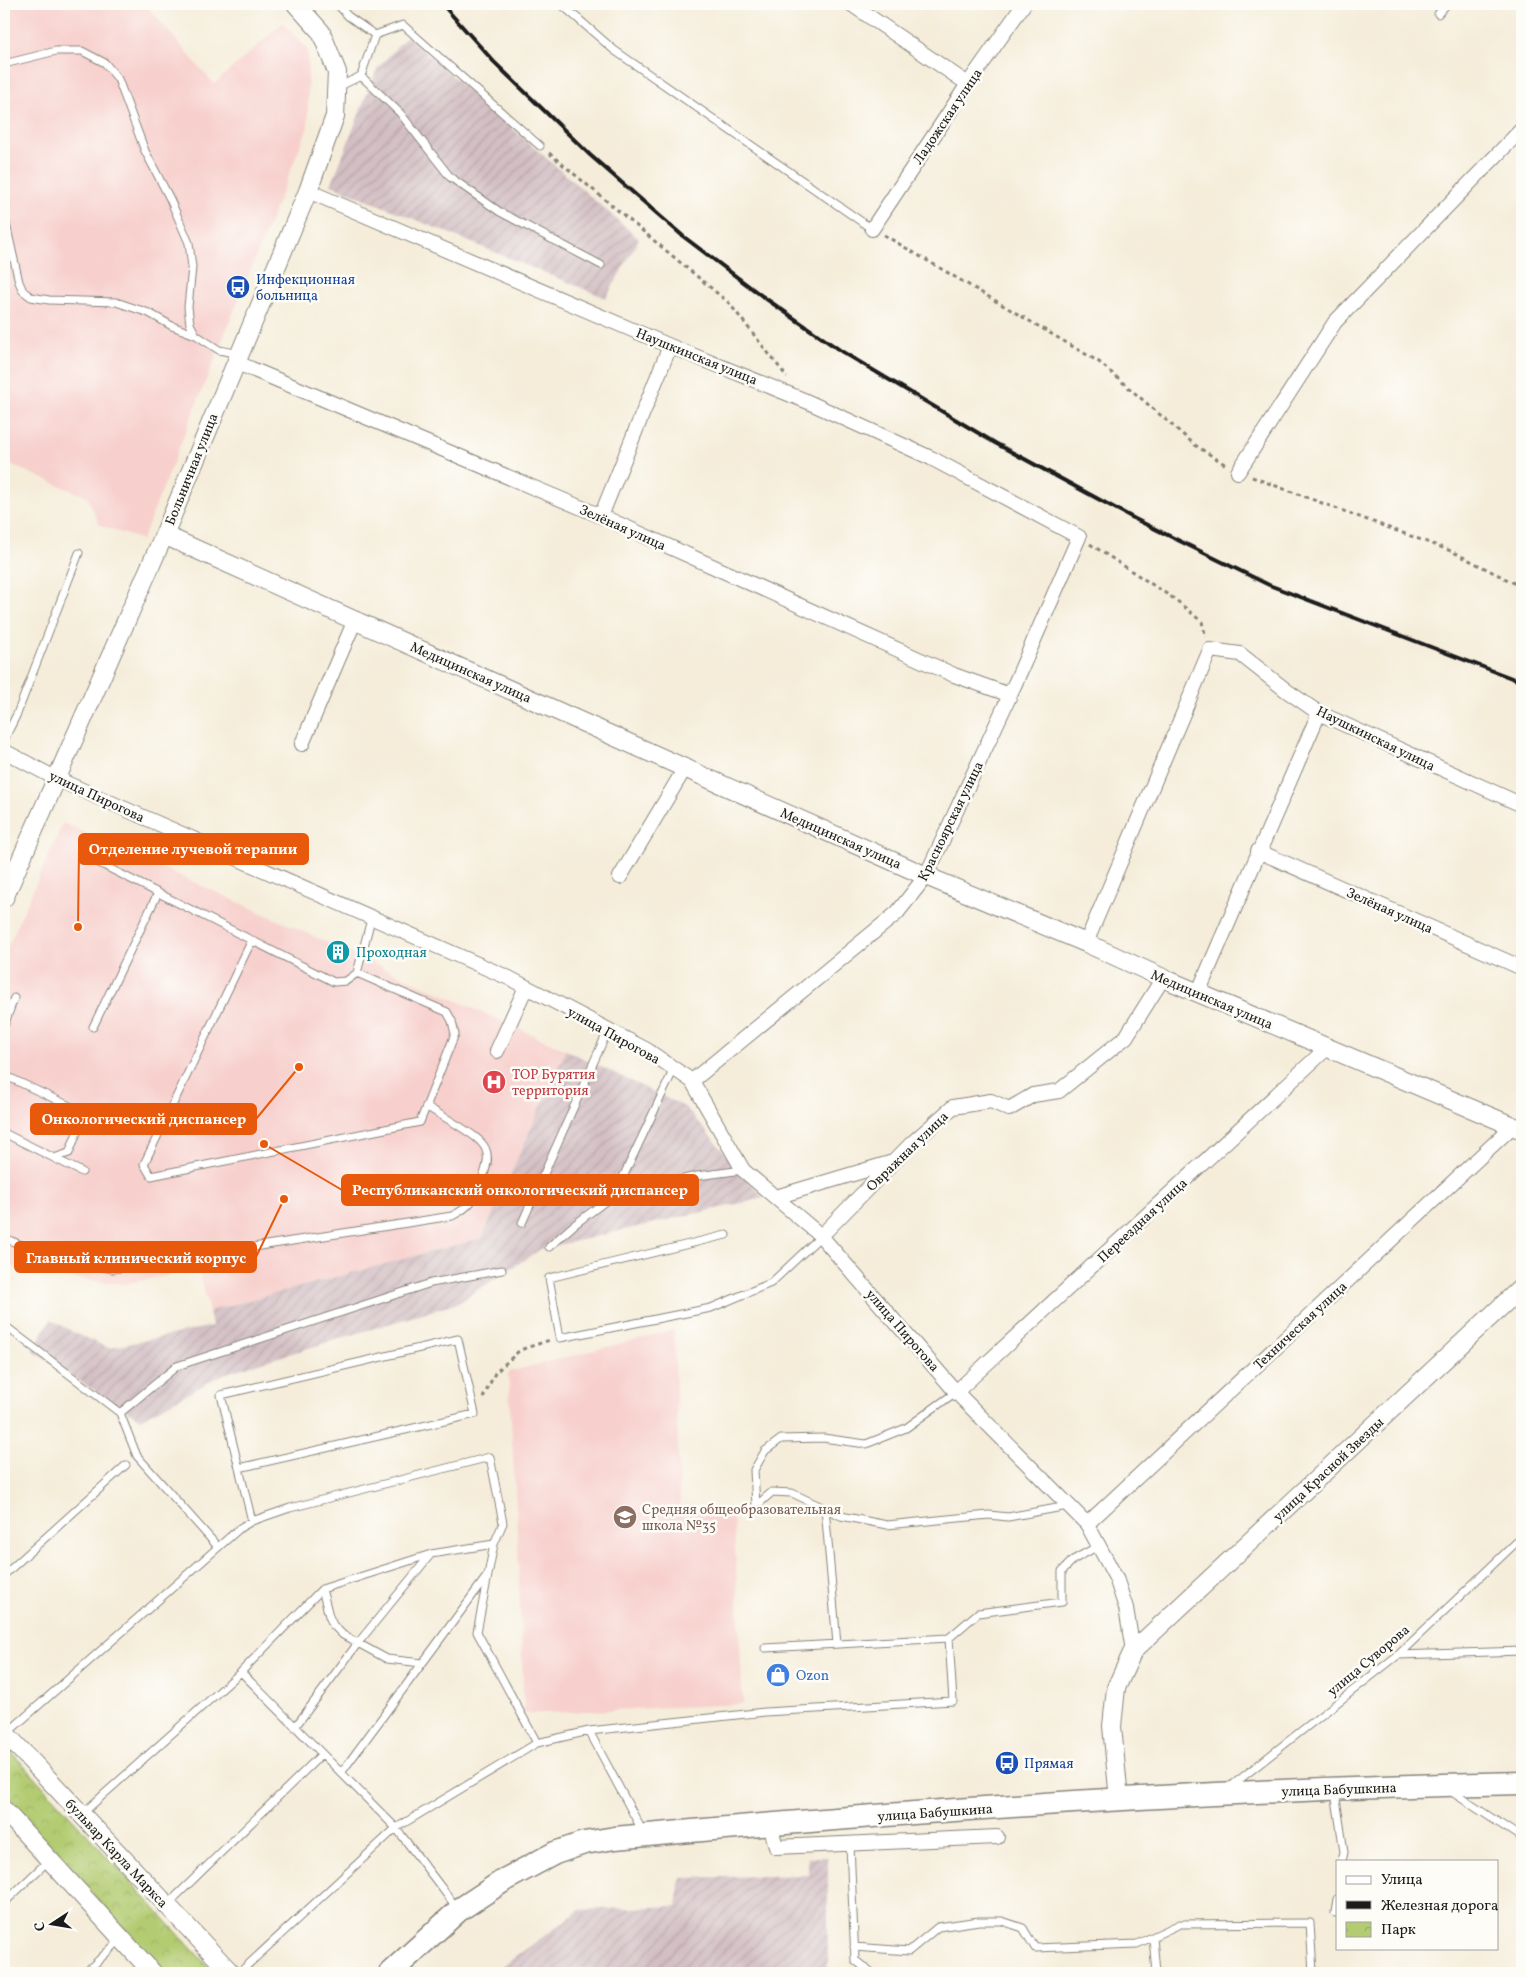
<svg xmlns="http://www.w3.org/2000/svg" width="1526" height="1977" font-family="Vollkorn,serif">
<defs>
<pattern id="industrial-furrows" width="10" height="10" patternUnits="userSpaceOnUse" patternTransform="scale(1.25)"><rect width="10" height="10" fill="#d2bec3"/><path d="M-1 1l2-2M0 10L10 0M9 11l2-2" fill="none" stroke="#b4a3a7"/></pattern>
<pattern id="park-crowns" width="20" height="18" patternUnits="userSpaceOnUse" patternTransform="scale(1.25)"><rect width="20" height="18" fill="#b3cc72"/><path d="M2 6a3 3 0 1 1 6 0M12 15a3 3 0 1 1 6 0" fill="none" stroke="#99af62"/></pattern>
</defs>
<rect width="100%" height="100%" fill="#fdfcf7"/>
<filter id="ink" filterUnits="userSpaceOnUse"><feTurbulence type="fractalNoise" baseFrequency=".02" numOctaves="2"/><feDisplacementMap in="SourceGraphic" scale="10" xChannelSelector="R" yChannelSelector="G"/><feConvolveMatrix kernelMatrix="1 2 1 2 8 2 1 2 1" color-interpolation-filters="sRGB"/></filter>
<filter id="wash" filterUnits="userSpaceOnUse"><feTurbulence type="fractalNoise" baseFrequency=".0096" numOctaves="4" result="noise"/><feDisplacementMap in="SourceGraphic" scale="20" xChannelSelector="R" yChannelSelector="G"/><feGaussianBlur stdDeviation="1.12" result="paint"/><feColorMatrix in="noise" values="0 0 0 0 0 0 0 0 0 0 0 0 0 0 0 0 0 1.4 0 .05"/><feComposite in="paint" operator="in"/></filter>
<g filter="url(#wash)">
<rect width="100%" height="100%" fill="#f5edda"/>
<!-- built -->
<path fill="#f7d0cd" d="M4,4H145L214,84L283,23L308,50V127L142,540L100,525L87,497L4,462Z
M63,823L566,1050L482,1238L209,1311L199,1270L123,1284L57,1276L34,1263L4,1269V955Z
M674,1330L680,1509L733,1508L743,1704L524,1714L517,1524L508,1372Z"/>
<!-- industrial -->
<path fill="url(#industrial-furrows)" d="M407,36L639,239L606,298L331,185L377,69Z
M566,1050L685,1107L764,1198L541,1249L458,1303L226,1373L140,1419L32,1351L51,1319L76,1334L109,1348L212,1326L209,1311L482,1238Z
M808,1857H828V1973H712L703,1968L698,1973H493L580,1910L677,1906L681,1878L808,1875Z"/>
<!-- park -->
<path fill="url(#park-crowns)" stroke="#687447" d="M4,1744L214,1973H165L4,1797Z"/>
</g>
<g filter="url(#ink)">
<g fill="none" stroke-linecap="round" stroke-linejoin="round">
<!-- service casing -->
<g stroke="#88847b" stroke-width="9">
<path id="service" d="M337,4L348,16L375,35L403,25L540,146
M561,4L614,50L872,229
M1438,14L1447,4
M4,64L56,51H82L105,63L118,79L145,151L170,199L189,243L192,267L188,307L190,324L196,335L219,350L239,354
M361,76L400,113L450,177L500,212L601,265
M338,87L361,76L375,35
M4,215L19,282L23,291L31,297L49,300L116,302L149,313L172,326L196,335
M4,740L17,714L79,553
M99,863L334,982L346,981L357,973L371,919
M252,940L144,1164L151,1176L420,1122L455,1034L452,1021L447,1012L357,973
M4,1026L14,998
M93,1027L158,893
M4,1075L76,1109L80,1125L69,1153L54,1158
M4,1133L82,1172
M615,1194L697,1176L743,1170
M522,1223L608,1030
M726,1235L549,1278L560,1338L711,1308L771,1283L821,1236
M4,1238L51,1257L113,1269L452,1216C470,1207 474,1200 481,1182C495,1150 486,1143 459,1126C448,1119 437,1113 426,1106
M549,1247L574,1225L615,1194L674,1069
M4,1325L120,1413L137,1456L218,1547
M120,1413L177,1366L431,1283L502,1270
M239,1468L475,1414L458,1339L221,1395L252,1521
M756,1506L772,1492L792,1493L841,1516L887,1525L989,1515L1008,1517L1068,1506
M756,1506L754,1470L765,1451L781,1439L823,1438L866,1444L906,1428L956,1392
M825,1508L837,1644
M4,1575L126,1465
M322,1589L329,1616L333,1625L343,1635L387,1659L422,1663
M949,1638L978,1613L1062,1602V1571L1073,1560L1098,1546
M1398,1655L1522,1651
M241,1672L396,1828L457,1908
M295,1727L358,1643L431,1554
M589,1731L643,1832
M6,1734L240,1528L252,1521L290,1508L490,1457L503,1523L494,1544L477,1632L537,1743L589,1731L765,1712L953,1701L949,1638L765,1648
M341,1773L487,1576
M1230,1787L1398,1655L1522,1537
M1335,1792L1344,1852L1342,1861
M1452,1792L1522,1838
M83,1813L241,1672L322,1589L431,1554L494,1544
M850,1845L855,1960L871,1973
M4,1903L49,1860
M167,1905L322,1754
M1335,1913L1337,1899
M1153,1937L1156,1973
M854,1947L909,1951L938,1927L979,1921H1002L1023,1928L1035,1948L1137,1944L1180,1924L1310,1923L1313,1973
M85,1973L121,1939
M239,1973L396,1828L537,1743"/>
</g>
<!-- minor casing -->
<g stroke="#88847b" stroke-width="16">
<path id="minor" d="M851,4L968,84
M308,191L670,346L806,401L931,458L1079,537L1010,695L926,876L897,913L692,1081
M872,229L968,84L1024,4
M235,362L601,516L954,675L1010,695
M1238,472L1335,322L1522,129
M601,516L670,346
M302,744L355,620
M4,751L57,779L509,978L647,1050L692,1081L743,1170L821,1236L956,1392L1087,1524L1116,1578L1126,1608L1133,1651
M1258,851L1522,968
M620,877L685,768
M1086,943L1210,650L1240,654L1287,691L1319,713L1522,805
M1198,993L1319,713
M497,1051L526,987
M776,1197L893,1162
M821,1236L911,1144L953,1107L991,1101L1009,1109L1033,1095L1059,1091L1126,1037L1163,978
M956,1392L1327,1048
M1087,1524L1513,1126
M770,1824L776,1847L997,1837"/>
</g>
<!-- tertiary casing -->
<g stroke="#88847b" stroke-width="20">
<path id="tertiary" d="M164,535L926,876L1086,943L1163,978L1522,1130
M4,898L164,535L308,191L335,116L337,72L321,32L296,4
M4,1732L231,1973
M1119,1800L1112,1726L1116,1688L1133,1651L1522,1287
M4,1810L153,1973"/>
</g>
<!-- primary casing -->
<g stroke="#88847b" stroke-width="25">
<path id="primary" d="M390,1973L459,1910L506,1879L555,1853L584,1843L615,1838C917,1810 1219,1789 1522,1783"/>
</g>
<!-- path -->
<path stroke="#88847b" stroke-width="3" stroke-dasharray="4 4" stroke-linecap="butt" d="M549,153L729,303L787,377
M884,235L1099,362L1195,445L1226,465
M1252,477L1451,551L1522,587
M1090,544L1176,600L1202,622L1206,637
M483,1398L495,1373L520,1350L550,1340"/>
<!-- service -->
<use href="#service" stroke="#fff" stroke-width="7"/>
<!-- minor -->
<use href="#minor" stroke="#fff" stroke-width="14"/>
<!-- tertiary -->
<use href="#tertiary" stroke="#fff" stroke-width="18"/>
<!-- primary -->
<use href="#primary" stroke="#fff" stroke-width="22"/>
<!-- rail -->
<path stroke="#1c1c1c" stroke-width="4" d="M442,4L495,63L590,155L684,237L762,296L841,351L995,443L1135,519L1269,585L1522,682"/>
</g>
</g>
<!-- icons -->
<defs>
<g id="bus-disc" transform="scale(1.25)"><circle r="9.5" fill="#1a4fb4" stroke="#fdfcf7"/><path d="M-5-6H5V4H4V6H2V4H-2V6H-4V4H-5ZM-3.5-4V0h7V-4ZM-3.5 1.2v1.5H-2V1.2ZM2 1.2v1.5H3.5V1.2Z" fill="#fff"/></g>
<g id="building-disc" transform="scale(1.25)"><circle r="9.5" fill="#0f9aa8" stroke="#fdfcf7"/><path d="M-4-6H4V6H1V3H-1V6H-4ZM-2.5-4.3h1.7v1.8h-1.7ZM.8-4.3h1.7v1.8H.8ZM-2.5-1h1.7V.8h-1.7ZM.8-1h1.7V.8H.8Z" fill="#fff"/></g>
<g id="hospital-disc" transform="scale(1.25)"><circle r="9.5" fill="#e0444e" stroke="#fdfcf7"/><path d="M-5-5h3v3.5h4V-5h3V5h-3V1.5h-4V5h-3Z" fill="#fff"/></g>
<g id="school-disc" transform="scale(1.25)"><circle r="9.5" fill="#8d6e63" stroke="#fdfcf7"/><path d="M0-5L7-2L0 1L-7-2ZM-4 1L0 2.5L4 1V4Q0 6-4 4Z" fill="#fff"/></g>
<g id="shop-disc" transform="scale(1.25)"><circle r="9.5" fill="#3f7fe0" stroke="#fdfcf7"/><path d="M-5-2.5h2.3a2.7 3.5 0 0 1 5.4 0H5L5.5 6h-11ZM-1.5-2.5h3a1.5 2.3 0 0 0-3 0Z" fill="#fff"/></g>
</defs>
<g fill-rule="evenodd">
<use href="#bus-disc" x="238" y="287"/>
<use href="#building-disc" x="338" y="952"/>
<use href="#hospital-disc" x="494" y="1082"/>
<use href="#school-disc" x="625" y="1517"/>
<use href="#shop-disc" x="778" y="1675"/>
<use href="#bus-disc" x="1007" y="1763"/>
</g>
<g text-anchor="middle" stroke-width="5" stroke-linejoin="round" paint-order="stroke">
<!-- street labels -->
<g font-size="14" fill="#1c1c1c" stroke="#fdfcf7">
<text transform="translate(947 116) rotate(-56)" y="5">Ладожская улица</text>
<text transform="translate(697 356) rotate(22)" y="5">Наушкинская улица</text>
<text transform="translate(191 469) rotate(-68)" y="5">Больничная улица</text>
<text transform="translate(623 527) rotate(24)" y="5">Зелёная улица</text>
<text transform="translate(471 672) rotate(24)" y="5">Медицинская улица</text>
<text transform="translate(1376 738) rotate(26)" y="5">Наушкинская улица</text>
<text transform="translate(97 796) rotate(25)" y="5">улица Пирогова</text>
<text transform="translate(950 821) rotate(-64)" y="5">Красноярская улица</text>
<text transform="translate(841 838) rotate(24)" y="5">Медицинская улица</text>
<text transform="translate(1390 910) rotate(24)" y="5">Зелёная улица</text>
<text transform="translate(1212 999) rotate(23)" y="5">Медицинская улица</text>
<text transform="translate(614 1035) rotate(29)" y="5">улица Пирогова</text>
<text transform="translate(907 1151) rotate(-44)" y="5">Овражная улица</text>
<text transform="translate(1142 1220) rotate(-43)" y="5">Переездная улица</text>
<text transform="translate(1300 1325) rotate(-43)" y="5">Техническая улица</text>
<text transform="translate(903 1330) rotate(49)" y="5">улица Пирогова</text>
<text transform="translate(1328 1469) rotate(-43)" y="5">улица Красной Звезды</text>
<text transform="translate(1368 1660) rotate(-40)" y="5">улица Суворова</text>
<text transform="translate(1339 1789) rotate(-2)" y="5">улица Бабушкина</text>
<text transform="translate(935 1812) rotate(-4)" y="5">улица Бабушкина</text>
<text transform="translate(117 1853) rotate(47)" y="5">бульвар Карла Маркса</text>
</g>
<!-- transit labels -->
<g font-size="14" fill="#164399" stroke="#fdfcf7" text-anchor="start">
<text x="256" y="284">Инфекционная<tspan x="256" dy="16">больница</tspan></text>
<text x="1024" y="1768">Прямая</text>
</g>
<!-- culture labels -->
<g font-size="14" fill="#0d838f" stroke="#fdfcf7" text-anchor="start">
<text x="356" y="957">Проходная</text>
</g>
<!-- health labels -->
<g font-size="14" fill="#be3a42" stroke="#fdfcf7" text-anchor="start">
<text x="512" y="1079">ТОР Бурятия<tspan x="512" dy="16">территория</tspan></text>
</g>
<!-- education labels -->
<g font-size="14" fill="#785e54" stroke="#fdfcf7" text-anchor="start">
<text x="642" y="1514">Средняя общеобразовательная<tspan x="642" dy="16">школа №35</tspan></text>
</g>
<!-- shop labels -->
<g font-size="14" fill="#366cbe" stroke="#fdfcf7" text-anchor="start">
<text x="796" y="1680">Ozon</text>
</g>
</g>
<!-- callouts -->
<path fill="none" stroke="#e8590c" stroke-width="2" d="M78 927L79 849M299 1067L256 1119M264 1144L342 1190M284 1199L256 1257"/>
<g fill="#e8590c" stroke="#fdfcf7" stroke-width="2">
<circle cx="78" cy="927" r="5"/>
<circle cx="299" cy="1067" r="5"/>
<circle cx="264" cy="1144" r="5"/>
<circle cx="284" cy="1199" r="5"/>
</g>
<g fill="#e8590c" stroke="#e8590c" stroke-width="2">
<rect x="79" y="834" width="229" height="30" rx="5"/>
<rect x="31" y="1104" width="225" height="30" rx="5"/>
<rect x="342" y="1175" width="356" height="30" rx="5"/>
<rect x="15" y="1242" width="241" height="30" rx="5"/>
</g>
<g font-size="15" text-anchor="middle" font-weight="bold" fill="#fff">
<text x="193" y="854">Отделение лучевой терапии</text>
<text x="144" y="1124">Онкологический диспансер</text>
<text x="520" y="1195">Республиканский онкологический диспансер</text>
<text x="136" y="1263">Главный клинический корпус</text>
</g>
<!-- margin -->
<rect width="1526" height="1977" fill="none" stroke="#fdfcf7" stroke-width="20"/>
<!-- legend -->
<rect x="1336" y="1860" width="162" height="90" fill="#fdfcf7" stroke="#a3a29f"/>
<rect x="1346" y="1876" width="25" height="8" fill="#ffffff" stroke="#a3a29f"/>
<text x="1381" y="1884" font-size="15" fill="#1c1c1c">Улица</text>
<rect x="1346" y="1901" width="25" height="8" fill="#1c1c1c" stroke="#a3a29f"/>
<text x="1381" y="1910" font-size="15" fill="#1c1c1c">Железная дорога</text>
<rect x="1346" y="1922" width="25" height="15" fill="url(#park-crowns)" stroke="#a3a29f"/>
<text x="1381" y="1934" font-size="15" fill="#1c1c1c">Парк</text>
<!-- north arrow -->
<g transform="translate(52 1924) rotate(258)" stroke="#fdfcf7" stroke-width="4" paint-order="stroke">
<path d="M0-4L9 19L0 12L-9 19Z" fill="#1c1c1c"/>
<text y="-8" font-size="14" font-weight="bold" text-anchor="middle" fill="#1c1c1c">С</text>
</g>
</svg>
